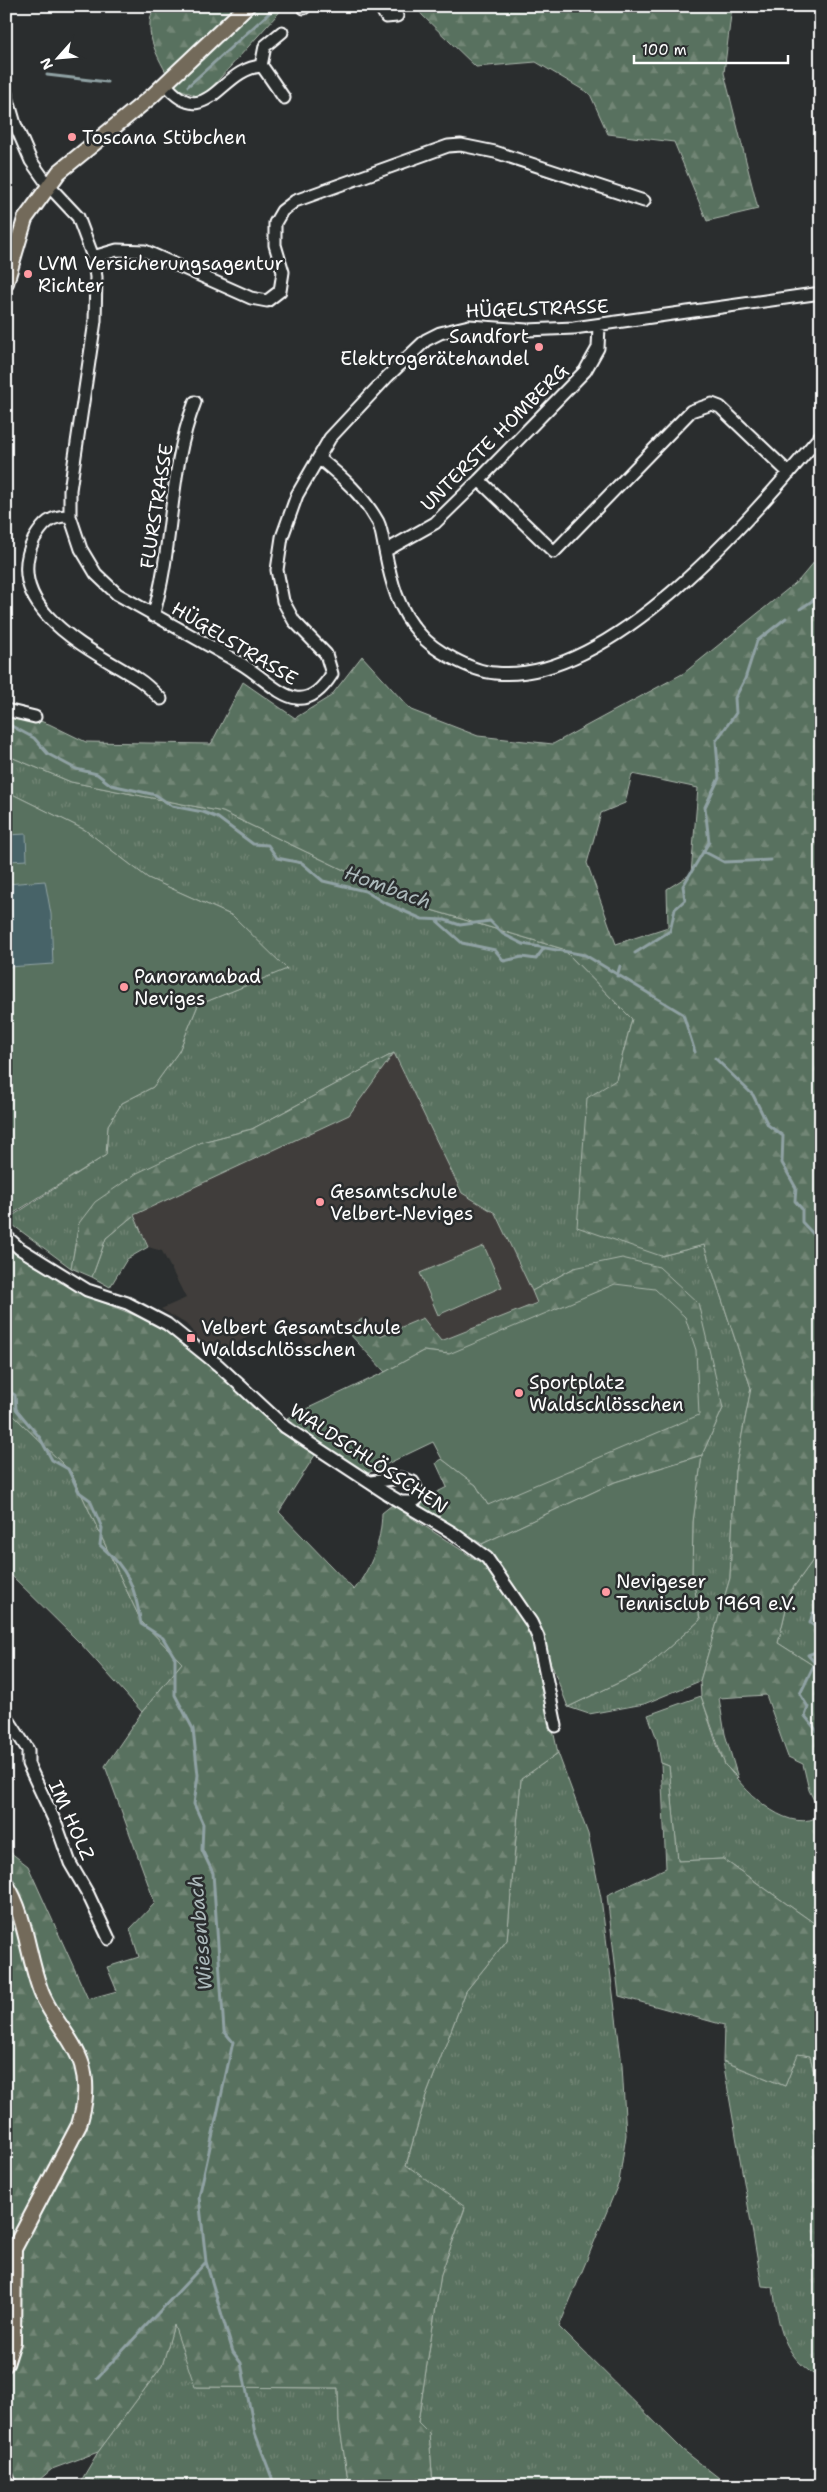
<svg xmlns="http://www.w3.org/2000/svg" width="827" height="2492" font-family="'Shantell Sans',sans-serif">
<defs>
<pattern id="grass-tufts" width="24" height="20" patternUnits="userSpaceOnUse" patternTransform="scale(1.25)"><rect width="24" height="20" fill="#59715e"/><path d="M3 7l-1-3M5 7V3M7 7l1-3M15 17l-1-3M17 17v-4M19 17l1-3" fill="none" stroke="#728676"/></pattern>
<pattern id="forest-firs" width="22" height="20" patternUnits="userSpaceOnUse" patternTransform="scale(1.25)"><rect width="22" height="20" fill="#59715e"/><path d="M5 1l3.5 6h-7zM16 11l3.5 6h-7z" fill="#728676"/></pattern>
</defs>
<rect width="100%" height="100%" fill="#2a2d2e"/>
<filter id="ink" filterUnits="userSpaceOnUse"><feTurbulence type="fractalNoise" baseFrequency=".02" numOctaves="2"/><feDisplacementMap in="SourceGraphic" scale="10" xChannelSelector="R" yChannelSelector="G"/><feConvolveMatrix kernelMatrix="1 2 1 2 8 2 1 2 1" color-interpolation-filters="sRGB"/></filter>
<g filter="url(#ink)">
<!-- built -->
<path fill="#3f3d3a" d="M394,1053L462,1193L495,1213L538,1303L441,1341L380,1336L362,1319L346,1330L308,1345L286,1318L214,1354L186,1324L161,1309L186,1298L162,1251L148,1247L134,1215L349,1115Z"/>
<!-- grass -->
<path fill="url(#grass-tufts)" stroke="#acb8ae" d="M6,755L71,782L223,812L421,907L563,949L632,1019L616,1080L661,1256L704,1245L751,1388L735,1471L730,1578L700,1681L644,1704L589,1714L568,1707L641,1672L700,1620L692,1573L693,1522L702,1455L723,1408L574,1268L532,1291L495,1213L462,1193L394,1053L252,1129L202,1142L79,1223L71,1268L6,1220L106,1155L108,1125L122,1103L153,1087L179,1051L198,1005L286,969L233,916L148,878L85,830L6,791Z
M134,1215L148,1247L127,1259L110,1287L92,1277L106,1238Z
M6,1408L71,1472L141,1621L182,1663L142,1712L81,1644L6,1570Z
M821,1549V1686L814,1666L778,1643L790,1592Z
M701,1696C707,1712 718,1754 726,1765C743,1789 783,1832 816,1818L821,1827V1928L723,1859L678,1861L669,1766L661,1763L657,1739L648,1715Z
M558,1753L588,1834L601,1898L622,2065L626,2135L619,2182L559,2327L683,2450L719,2478L723,2486H433L429,2433L418,2422L441,2274L465,2208L406,2166L425,2099L466,1991L507,1940L521,1779Z
M798,2053L810,2056L821,2102V2379C782,2356 779,2328 773,2287L762,2286L723,2061L785,2086Z
M174,2324L196,2387L338,2388L339,2422L349,2486H78L98,2452L162,2366Z"/>
<!-- forest -->
<path fill="url(#forest-firs)" stroke="#acb8ae" fill-rule="evenodd" d="M155,6H285L202,98L174,87C161,62 140,33 155,6Z
M416,6H732L724,73L758,209L707,221L674,142L608,134L590,94L536,62L476,67L422,15Z
M821,554V1549L790,1592L778,1643L814,1666L821,1686V1827L816,1818L821,1815L809,1790L803,1764L788,1757L766,1695L719,1698L725,1734L738,1778L725,1765L701,1696L700,1681L730,1578L735,1471L751,1388L704,1245L661,1256L577,1227L587,1098L616,1080L632,1019L563,949L421,907L223,812L71,782L6,755V710L49,724L86,742L211,744L243,682L295,718L331,696L362,656L411,710L478,736L553,744L684,673L799,580ZM632,774L698,788L691,874L667,889L668,927L616,944L587,863L601,813L625,803Z
M394,1053L349,1115L134,1215L106,1238L92,1277L71,1268L79,1223L95,1202L137,1173L202,1142L252,1129Z
M6,1245L34,1266L92,1298L154,1323L204,1360L280,1432L315,1455L279,1512L354,1590C372,1566 381,1543 382,1513L392,1505L483,1564L526,1620L533,1638L558,1753L521,1779L507,1940L466,1991L425,2099L406,2165L465,2207L441,2274L418,2422L429,2433L433,2486H349L339,2422L338,2388L195,2387L174,2325L162,2366L98,2452L52,2469L32,2486H19L6,2454V1849L28,1866L88,1999L117,1991L107,1967L139,1957L130,1929L155,1903L105,1766L142,1712L182,1663L141,1621L71,1472L6,1408Z
M622,1258L659,1267L698,1303L723,1408L702,1455L615,1482L482,1544L414,1504L447,1487L436,1463L442,1459L476,1485L488,1505L449,1354L423,1351L385,1372L346,1330L362,1319L380,1336L423,1318L441,1341L537,1303L532,1291L574,1268Z
M661,1763L669,1766L678,1861L723,1859L821,1928V2102L810,2056L798,2054L785,2086L723,2061L724,2025L619,1996L607,1895L666,1868Z"/>
<!-- garden -->
<path fill="#59715e" stroke="#acb8ae" d="M6,791L85,830L148,878L233,916L287,969L198,1005L179,1051L153,1087L122,1103L108,1125L106,1155L6,1218Z
M484,1246L502,1287L438,1315L420,1273Z
M615,1284L655,1289L685,1317L696,1350L699,1415L488,1505L476,1485L442,1459L433,1442L366,1474L323,1447L287,1418L385,1372L423,1351L449,1354Z
M702,1455L693,1522L692,1573L700,1620L641,1672L568,1707C544,1645 526,1596 482,1544L615,1482Z"/>
<!-- water -->
<path fill="#466467" stroke="#90a2a4" d="M26,834L27,860L9,861L7,835Z
M45,881L51,914L53,964L8,967L6,884Z"/>
<g fill="none" stroke-linecap="round" stroke-linejoin="round">
<!-- stream -->
<path stroke="#90a2a4" stroke-width="3" d="M47,75L107,82
M188,86L277,6
M800,609L821,595
M6,723L34,738L48,754L76,769L97,774L111,785L156,795L172,806L203,812L218,818L253,844L268,845L277,858L302,863L323,881L365,891L383,902L422,919L445,920L460,925L490,921L503,934L523,944L585,955L683,1014L695,1052
M703,851L724,862L771,860
M436,920L462,943L495,950L504,961L522,957L536,959L544,948
M635,953L670,931L675,909L685,900L683,886L709,842L705,807L719,778L716,741L736,713L735,698L745,679L757,641L786,618
M617,976L620,966
M715,1058L753,1095L768,1125L783,1136L782,1163L796,1188L795,1201L802,1209V1222L815,1236L821,1259
M820,1269L821,1270
M6,1390L15,1395L16,1409L40,1438L52,1460L68,1469L79,1492L90,1500L102,1528L100,1545C129,1570 135,1587 141,1624L163,1638L175,1658V1695L193,1729L198,1775L194,1804L203,1824L202,1850L213,1873L224,2031L233,2042L199,2197L206,2262L97,2378
M821,1542L817,1549L821,1556
M821,1611L819,1614L813,1613L810,1623L821,1630
M821,1650L808,1655L815,1663L800,1694L808,1707L805,1716L817,1731L821,1741
M821,1747L819,1756L821,1757
M206,2262L233,2352L241,2363L255,2433L275,2486"/>
<!-- minor casing -->
<g stroke="#fff" stroke-width="15">
<path id="minor" d="M380,6L386,17L397,16
M304,8L306,6
M261,66L265,46L282,32
M165,84C207,134 220,68 262,66L284,98
M6,93L15,124L31,161L48,185L78,217L93,257L96,277L95,321L70,490V516L81,549L96,574L117,594L240,663C274,683 300,725 332,674L326,654L294,621L283,601L277,570L282,537L297,495L330,438L388,376L426,340L440,333L469,326L527,330L574,328L821,293
M93,257L117,250L145,251L251,298L267,301L280,291L283,272L275,245V223L282,211L295,201L448,146L461,145L495,152L644,201
M319,458C342,477 363,495 378,522C382,530 383,542 385,551C391,581 398,610 419,633C428,644 440,652 452,658C465,665 480,672 495,673C610,685 753,516 821,435
M479,480L554,552L691,411L712,404L720,407L789,473
M70,516C51,515 43,524 34,539C0,609 92,650 138,679C146,684 154,692 161,699
M385,551L435,523L479,480L585,371L598,348L599,326
M153,616C174,546 168,470 195,402
M6,710L35,717
M6,1236L19,1248L87,1290L127,1303L167,1324L218,1365L285,1427L387,1494L453,1533L487,1558L531,1622L538,1637L556,1726
M371,1482L400,1478L413,1482L418,1492L417,1499L413,1502H401
M6,1716L28,1750V1764L57,1826L70,1863L88,1894L109,1939"/>
</g>
<!-- major casing -->
<g stroke="#fff" stroke-width="18">
<path id="major" d="M6,283L25,219L59,172L152,96L247,6
M6,1884C26,1916 27,1953 40,1989C49,2016 73,2037 82,2065C88,2086 85,2105 79,2125L14,2249L13,2342L6,2364
M6,2478L10,2486"/>
</g>
<!-- minor -->
<use href="#minor" stroke="#2a2d2e" stroke-width="11"/>
<!-- major -->
<use href="#major" stroke="#736b5a" stroke-width="14"/>
</g>
</g>
<!-- markers -->
<g fill="#ff9aa2" stroke="#2a2d2e" stroke-width="2">
<circle cx="72" cy="137" r="5"/>
<circle cx="28" cy="274" r="5"/>
<circle cx="539" cy="347" r="5"/>
<circle cx="124" cy="987" r="5"/>
<circle cx="320" cy="1202" r="5"/>
<rect x="186" y="1333" width="10" height="10" rx="2.5"/>
<circle cx="519" cy="1393" r="5"/>
<circle cx="606" cy="1592" r="5"/>
</g>
<g text-anchor="middle" stroke-width="5" stroke-linejoin="round" paint-order="stroke">
<!-- poi labels -->
<g font-size="19" fill="#fff" stroke="#2a2d2e" text-anchor="start">
<text x="82" y="144">Toscana Stübchen</text>
<text x="38" y="270">LVM Versicherungsagentur<tspan x="38" dy="22">Richter</tspan></text>
<text x="529" y="343" text-anchor="end">Sandfort<tspan x="529" dy="22">Elektrogerätehandel</tspan></text>
<text x="134" y="983">Panoramabad<tspan x="134" dy="22">Neviges</tspan></text>
<text x="330" y="1198">Gesamtschule<tspan x="330" dy="22">Velbert-Neviges</tspan></text>
<text x="201" y="1334">Velbert Gesamtschule<tspan x="201" dy="22">Waldschlösschen</tspan></text>
<text x="529" y="1389">Sportplatz<tspan x="529" dy="22">Waldschlösschen</tspan></text>
<text x="616" y="1588">Nevigeser<tspan x="616" dy="22">Tennisclub 1969 e.V.</tspan></text>
</g>
<!-- street labels -->
<g font-size="19" fill="#fff" stroke="#2a2d2e">
<text transform="translate(537 308) rotate(-2)" y="7">HÜGELSTRASSE</text>
<text transform="translate(494 437) rotate(-45)" y="7">UNTERSTE HOMBERG</text>
<text transform="translate(156 506) rotate(-81)" y="7">FLURSTRASSE</text>
<text transform="translate(235 643) rotate(31)" y="7">HÜGELSTRASSE</text>
<text transform="translate(369 1458) rotate(33)" y="7">WALDSCHLÖSSCHEN</text>
<text transform="translate(72 1820) rotate(66)" y="7">IM HOLZ</text>
</g>
<!-- water labels -->
<g font-size="20" font-style="italic" fill="#acb9bb" stroke="#2a2d2e">
<text transform="translate(388 887) rotate(20)" y="7">Hombach</text>
<text transform="translate(200 1933) rotate(-95)" y="7">Wiesenbach</text>
</g>
</g>
<!-- margin -->
<rect width="827" height="2492" fill="none" stroke="#2a2d2e" stroke-width="25"/>
<rect x="12" y="12" width="802" height="2467" fill="none" stroke="#fff" stroke-width="2" filter="url(#ink)"/>
<!-- north arrow -->
<g transform="translate(58 58) rotate(243)" stroke="#2a2d2e" stroke-width="4" paint-order="stroke">
<path d="M0-4L9 19L0 12L-9 19Z" fill="#ffffff"/>
<text y="-8" font-size="14" font-weight="bold" text-anchor="middle" fill="#ffffff">N</text>
</g>
<!-- scale -->
<path d="M634 55v8h154v-8" fill="none" stroke="#ffffff" stroke-width="2.5"/>
<text x="642" y="55" font-size="15" fill="#ffffff" stroke="#2a2d2e" stroke-width="4" paint-order="stroke">100 m</text>
</svg>
